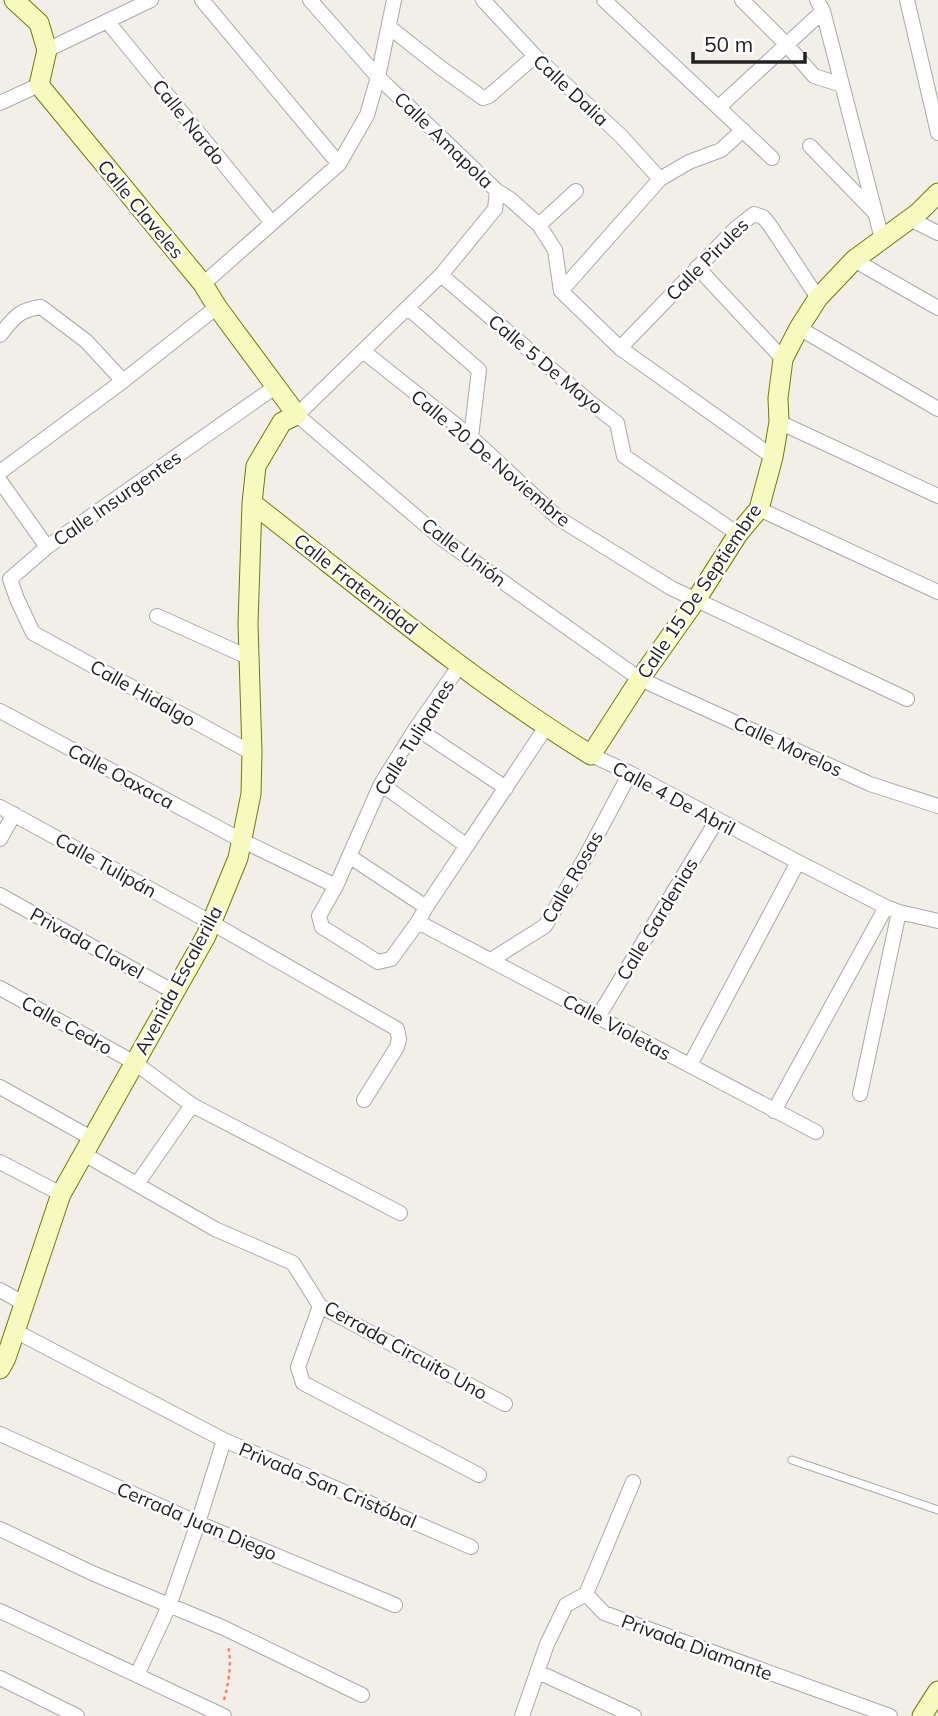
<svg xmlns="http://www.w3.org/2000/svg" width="938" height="1716" font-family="Mulish,sans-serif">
<rect width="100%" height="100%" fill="#f2efe9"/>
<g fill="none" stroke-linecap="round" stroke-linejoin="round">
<!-- lane casing -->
<g stroke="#a9a9a9" stroke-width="9">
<path id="lane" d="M792,1460L938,1510"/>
</g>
<!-- street casing -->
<g stroke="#a9a9a9" stroke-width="16">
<path id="street" d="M202,0L339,164
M310,0L378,77L497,191L495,209L441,275L297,415L441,538L640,679L870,784L938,806
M483,0L535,56L621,136L660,179
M604,0L772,158
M742,0L786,44L814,76L842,85
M817,0L823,11L882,239
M907,0L938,133
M107,21L272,223
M389,27L441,68L483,98L489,96L535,56
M47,50L151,0
M0,103L39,85
M719,107L823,11
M810,146L875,213
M497,191L510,199L539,225L555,250L561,291L620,348L773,457
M910,219L938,233
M539,225L576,191
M854,260L938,308
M697,267L783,359
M441,275L591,403L617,423L624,456L738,534
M203,284L339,164L367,115L378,77L394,0
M561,291L660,179L689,162L721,150L743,130
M408,308L479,370L471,437
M799,328L938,409
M0,335C14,318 18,310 41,307L86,341L123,381
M620,348L736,228L754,214L763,217L769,224L818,298
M363,351L471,437L558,518L671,588L907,699
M779,422L938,496
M0,472L123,381L217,307
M0,481L47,547
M759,509L938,592
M157,616L250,658
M460,665L416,728L381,784L336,886L319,916L322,927L378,962L391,959L418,922L426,907L546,727
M0,711L241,840L336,886
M416,728L506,788
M252,753L33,633L17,599L10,579L47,547L275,387
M591,755L630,773L798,862L886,907L899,912L938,921
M381,784L467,846
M0,807L212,923L397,1029L399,1039L397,1047L364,1100
M0,839L14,814
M349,856L426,907
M0,895L174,992
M418,922L816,1132
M491,960L545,926L586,856L630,773
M0,988L135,1063L192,1105L137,1184
M598,1017L717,820
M690,1065L798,862
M0,1087L93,1139
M860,1094L899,912
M192,1105L400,1213
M774,1111L886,907
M84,1154L215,1229L293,1263L320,1306L505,1404
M0,1162L61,1194
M0,1290L25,1304
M320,1306L298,1367L303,1383L479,1475
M15,1331L224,1440L471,1547
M0,1434L198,1523L395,1605
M0,1529L92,1573L224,1628L362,1695
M586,1594L604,1613L890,1716
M586,1594L633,1482
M0,1611L224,1716
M538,1672L634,1716
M137,1675L169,1606L198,1523L224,1440
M0,1678L77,1716
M522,1716L547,1644L566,1605L586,1594"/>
</g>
<!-- secondary casing -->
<g stroke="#707d05" stroke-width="21">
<path id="secondary" d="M252,503C363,589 471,681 591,755L640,679L696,600L738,534L759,509L773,457L779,422L778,398L783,359L799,328L818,298L854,260L918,213L938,193
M0,1369L6,1358L61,1194L206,936L238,858L251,794L252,753L248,624L252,503L256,466L282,422L297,415L217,307L203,284L39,85L47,50L39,23L14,0
M922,1716L938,1691"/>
</g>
<!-- path -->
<path stroke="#fa8072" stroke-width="2.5" stroke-dasharray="3.5 3.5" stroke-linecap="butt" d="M224,1700C229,1681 232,1664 228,1645"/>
<!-- lane -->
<use href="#lane" stroke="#fff" stroke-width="7"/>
<!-- street -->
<use href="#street" stroke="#fff" stroke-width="14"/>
<!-- secondary -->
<use href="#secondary" stroke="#f7fabf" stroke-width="19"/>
</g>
<g text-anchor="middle" stroke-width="5" stroke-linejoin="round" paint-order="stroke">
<!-- street labels -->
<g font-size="19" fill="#222" stroke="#fff">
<text transform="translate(571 90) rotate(43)" y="7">Calle Dalia</text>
<text transform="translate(189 122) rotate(51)" y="7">Calle Nardo</text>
<text transform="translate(444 140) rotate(44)" y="7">Calle Amapola</text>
<text transform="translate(141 209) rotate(50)" y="7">Calle Claveles</text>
<text transform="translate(707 259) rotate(-45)" y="7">Calle Pirules</text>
<text transform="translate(546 364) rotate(40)" y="7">Calle 5 De Mayo</text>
<text transform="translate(491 458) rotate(40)" y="7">Calle 20 De Noviembre</text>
<text transform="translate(117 498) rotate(-35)" y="7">Calle Insurgentes</text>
<text transform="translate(464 552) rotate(37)" y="7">Calle Unión</text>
<text transform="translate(356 584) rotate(38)" y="7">Calle Fraternidad</text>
<text transform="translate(699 591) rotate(-56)" y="7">Calle 15 De Septiembre</text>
<text transform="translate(143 693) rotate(29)" y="7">Calle Hidalgo</text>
<text transform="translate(414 737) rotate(-58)" y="7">Calle Tulipanes</text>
<text transform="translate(788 746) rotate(25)" y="7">Calle Morelos</text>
<text transform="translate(121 776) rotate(28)" y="7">Calle Oaxaca</text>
<text transform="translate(674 798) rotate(28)" y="7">Calle 4 De Abril</text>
<text transform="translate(106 865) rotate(29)" y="7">Calle Tulipán</text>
<text transform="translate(572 877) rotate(-60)" y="7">Calle Rosas</text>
<text transform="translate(657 919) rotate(-59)" y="7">Calle Gardenias</text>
<text transform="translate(87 943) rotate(29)" y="7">Privada Clavel</text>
<text transform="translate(178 980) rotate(-62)" y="7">Avenida Escalerilla</text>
<text transform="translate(67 1025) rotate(29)" y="7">Calle Cedro</text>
<text transform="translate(617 1027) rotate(28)" y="7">Calle Violetas</text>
<text transform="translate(406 1350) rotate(29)" y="7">Cerrada Circuito Uno</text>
<text transform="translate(328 1485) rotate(23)" y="7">Privada San Cristóbal</text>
<text transform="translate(197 1521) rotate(23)" y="7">Cerrada Juan Diego</text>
<text transform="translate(697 1647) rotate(20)" y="7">Privada Diamante</text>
</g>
</g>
<!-- scale -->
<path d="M693 52v10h112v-10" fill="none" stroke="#222222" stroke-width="3.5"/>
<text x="704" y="52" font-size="21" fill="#222222" stroke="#ffffff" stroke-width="5" paint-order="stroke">50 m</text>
</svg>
